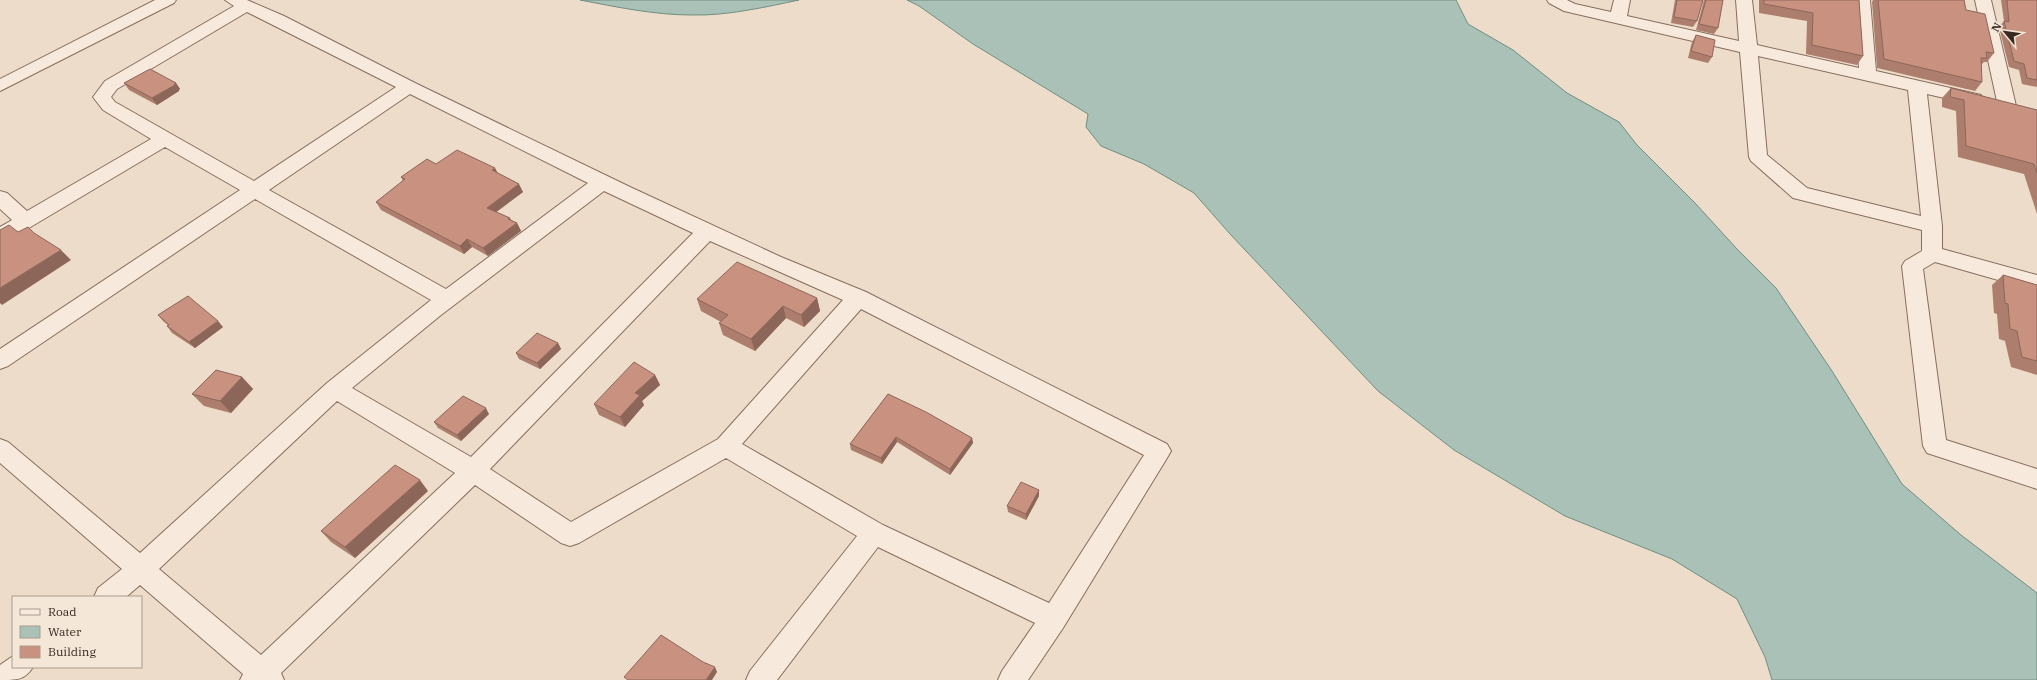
<svg xmlns="http://www.w3.org/2000/svg" width="2037" height="680" font-family="'IBM Plex Serif',serif">
<rect width="100%" height="100%" fill="#eddcc9"/>
<!-- water -->
<path fill="#a9c1b6" stroke="#708f82" d="M580,0H799C766,7 726,16 692,15C654,15 617,7 580,0Z
M907,0H1456L1468,24L1513,50L1567,93L1619,122L1637,145L1695,203L1737,249L1776,288L1832,371L1902,484L1961,535L2037,593V680H1772L1765,657L1737,599L1672,559L1565,516L1454,450L1378,391L1230,234L1194,193L1144,164L1101,146L1086,127L1088,114L973,44L919,6Z"/>
<g fill="none" stroke-linecap="round" stroke-linejoin="round">
<!-- street casing -->
<g stroke="#886d5e" stroke-width="2">
<path id="street" d="M155,0H176L174,3L0,91V79Z
M225,0H247L284,16L415,83L630,187L781,257L866,292L1167,444L1171,451L1167,458L1063,628L1028,680H998L1002,671L1035,623L878,547L777,680H746L750,671L857,536L726,458L579,543L570,546L561,543L475,485L281,673L284,680H240L243,674L140,585L126,597H94L98,588L122,569L0,463V439L8,442L140,553L327,383L431,300L255,199L8,366L0,369V349L240,190L165,147L7,241L0,243V227L12,220L0,209V191L7,193L27,211L151,139L103,110L93,97L105,81L234,6ZM247,12L396,87L254,181L115,102L111,97L117,89ZM410,94L588,183L446,289L269,190ZM604,191L693,233L471,457L352,388L441,315ZM710,241L843,300L718,439L571,522L490,469ZM861,309L1144,455L1049,603L883,525L742,444ZM337,401L455,473L261,655L159,569Z
M1547,0H1567L1575,4L1611,12L1614,0H1630L1627,16L1739,41L1736,0H1752L1757,45L1859,68L1854,0H1870L1876,71L1981,95L1984,99L1981,103L1975,105L1927,94L1942,226V249L2037,275V291L1935,262L1923,269L1946,440L2037,469V489L1927,453L1923,446L1902,266L1905,261L1922,251V230L1793,198L1751,161L1749,157L1740,52L1564,11L1549,3ZM1758,56L1908,90L1921,216L1807,188L1767,155Z
M1975,0H1991L2016,106L2013,110L2007,112L2001,110L1998,106Z
M13,656V667H33C25,680 17,680 0,680V665Z"/>
</g>
<!-- street -->
<use href="#street" fill="#f7eadc" fill-rule="evenodd"/>
</g>
<!-- wall -->
<path fill="#ad7e6e" d="M1675,0H1703L1697,21L1693,27L1671,23Z
M1704,0H1723L1718,28L1714,34L1696,30Z
M1759,0H1859L1863,56L1857,65L1806,54L1807,21L1759,13Z
M1873,0H1964L1966,10L1994,53L1987,62H1984L1981,65L1982,82L1975,91L1877,68L1872,2Z
M2001,0H2037V87L2022,84L2019,70L2009,67L1999,27L2004,21Z
M1696,35L1712,57L1708,63L1688,58L1692,42Z
M124,83H176L180,89L179,90V91L157,105L129,90Z
M1951,88L2037,110V214L2024,174L1958,157L1956,111L1942,107V98Z
M436,164L495,168L498,174L523,192L496,212L517,223L521,231L488,256L472,247L464,254L381,210L376,202L403,181L401,177Z
M2003,275L2037,285V375L2011,367L2005,341L1999,339L1997,314L1994,313L1992,285Z
M817,298L820,311L804,327L786,318L755,351L723,335L719,323L721,322L701,311L697,299Z
M158,315L223,327L195,348L172,333L167,326L168,325L163,321Z
M558,343L561,349L540,369L519,359L516,353Z
M655,375L660,385L642,401L644,405L625,427L599,415L594,404Z
M242,377L253,389L231,413L204,406L192,394Z
M888,394L972,438L973,443L950,475L897,442L882,464L851,450L850,444Z
M489,414L461,441L438,428L434,422Z
M428,491L355,558L331,542L321,531Z
M1039,496L1026,520L1008,512L1007,506Z"/>
<!-- shaded-wall -->
<path fill="#8d665a" d="M176,83L180,89L179,90V91L157,105L152,98Z
M495,168L499,176L492,170Z
M519,184L523,192L491,216L487,208Z
M510,218L514,226L517,223L521,231L488,256L483,248Z
M467,239L472,247L464,254L460,246Z
M61,250L71,260L2,305L0,303V288Z
M817,298L820,311L804,327L801,315Z
M783,306L786,318L755,351L751,339Z
M218,321L223,327L195,348L189,342Z
M558,343L561,349L540,369L537,363Z
M655,375L660,385L642,401L644,405L625,427L620,417L635,393Z
M242,377L253,389L231,413L220,401Z
M486,408L489,414L461,441L457,435Z
M896,437L897,442L882,464L881,458Z
M972,438L973,443L950,475V469Z
M420,480L428,491L355,558L345,547Z
M1039,490V496L1026,520V514Z
M715,667L717,672L712,680H706Z"/>
<!-- building -->
<path fill="#c99280" stroke="#8d665a" d="M1677,0H1703L1697,21L1674,17Z
M1706,0H1723L1718,28L1699,24Z
M1764,0H1859L1863,56L1812,45L1813,13L1764,4Z
M1878,0H1964L1966,10L1985,14L1994,53L1986,52L1987,58H1981L1982,82L1884,59Z
M2007,0H2037V80L2027,78L2024,64L2014,61L2004,21L2009,22Z
M1696,35L1715,40L1712,57L1691,51Z
M150,69L176,83L174,84L175,85L152,98L124,83Z
M1951,88L2037,110V173L2034,164L1966,146L1964,100L1950,97Z
M457,150L495,168L492,170L519,184L487,208L510,218L508,219L517,223L483,248L467,239L460,246L376,202L405,179L401,177L427,159L436,164Z
M9,225L18,232L28,227L34,233L61,250L0,288V230Z
M737,262L817,298L801,315L783,306L751,339L719,323L728,315L697,299Z
M2003,275L2037,285V361L2022,357L2017,331L2010,329L2008,304L2005,303Z
M188,296L218,321L189,342L167,326L169,325L158,315Z
M537,333L558,343L537,363L516,353Z
M634,362L655,375L635,393L640,395L620,417L594,404Z
M216,370L242,377L220,401L192,394Z
M888,394L926,412L972,438L950,469L896,437L881,458L850,444Z
M463,396L486,408L457,435L434,422Z
M395,465L420,480L345,547L321,531Z
M1021,482L1039,490L1026,514L1007,506Z
M661,635L703,662L715,667L706,680H628L624,677Z"/>
<!-- legend -->
<rect x="12" y="596" width="130" height="72" fill="#f4e7d8" stroke="#a99b8f"/>
<rect x="20" y="609" width="20" height="6" fill="#f7eadc" stroke="#a99b8f"/>
<text x="48" y="616" font-size="12" fill="#392821">Road</text>
<rect x="20" y="626" width="20" height="12" fill="#a9c1b6" stroke="#a99b8f"/>
<text x="48" y="636" font-size="12" fill="#392821">Water</text>
<rect x="20" y="646" width="20" height="12" fill="#c99280" stroke="#a99b8f"/>
<text x="48" y="656" font-size="12" fill="#392821">Building</text>
<!-- north arrow -->
<g transform="translate(2005 32) rotate(299)" stroke="#f4e7d8" stroke-width="3" paint-order="stroke">
<path d="M0-3L7 15L0 10L-7 15Z" fill="#392821"/>
<text y="-6" font-size="11" font-weight="bold" text-anchor="middle" fill="#392821">N</text>
</g>
</svg>
